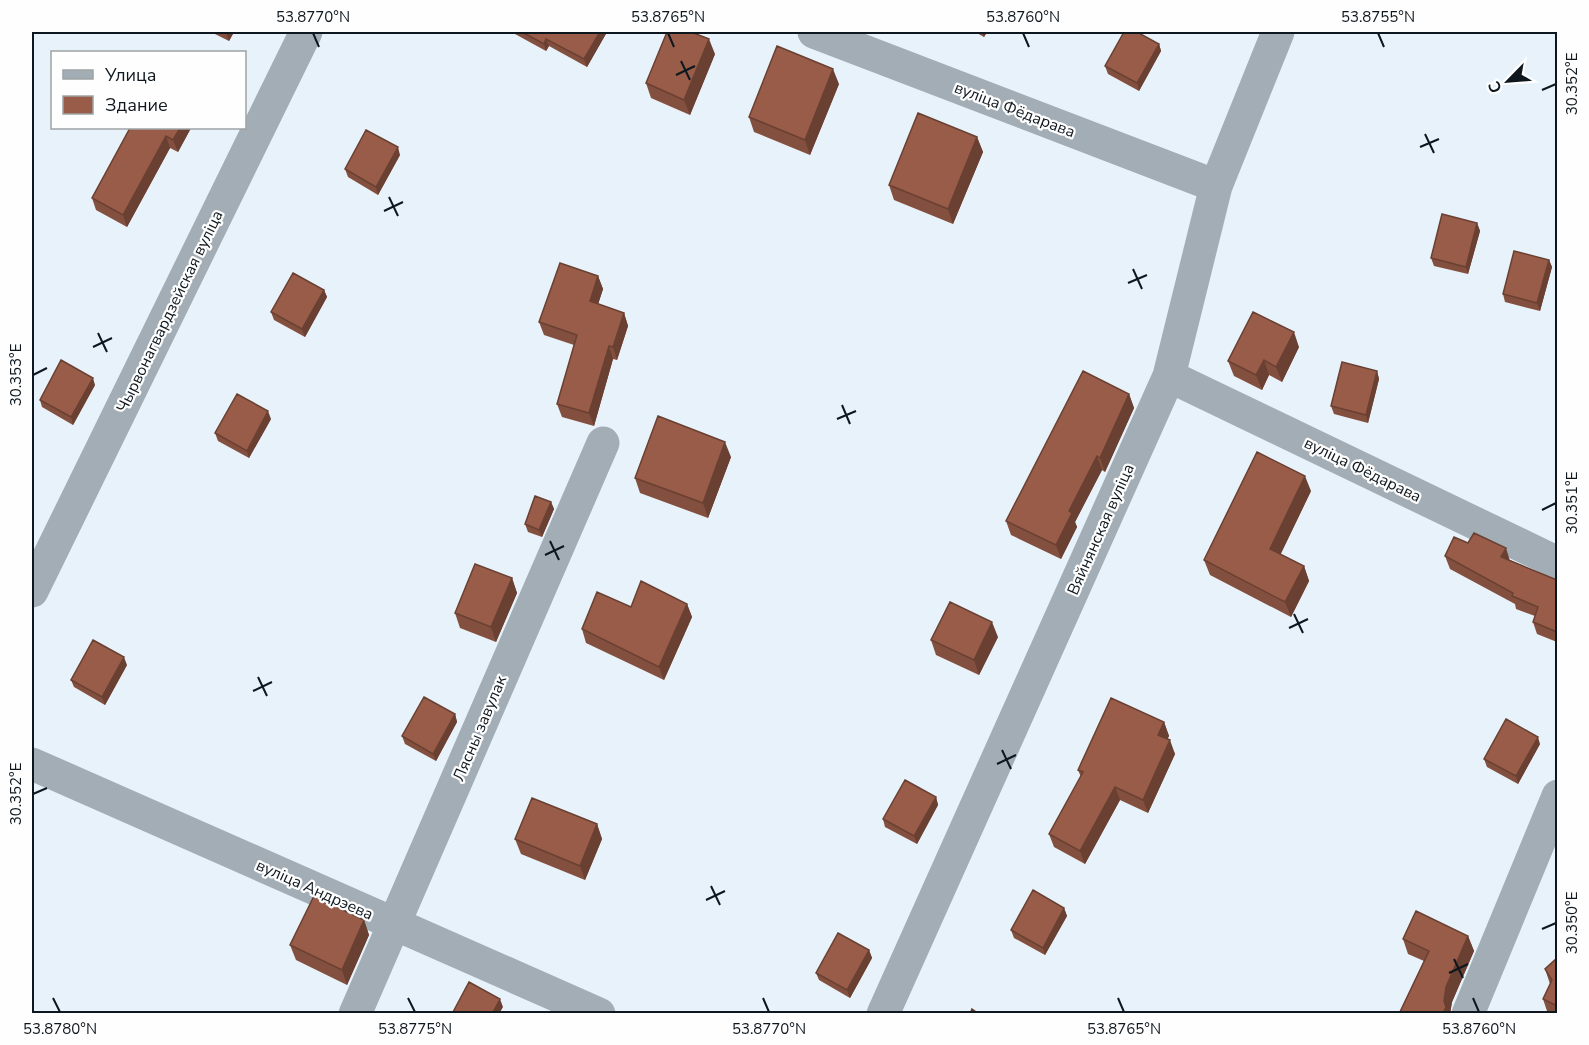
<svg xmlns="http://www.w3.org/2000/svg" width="1589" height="1045" font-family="'Nunito Sans',sans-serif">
<rect width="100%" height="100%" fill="#e8f2fa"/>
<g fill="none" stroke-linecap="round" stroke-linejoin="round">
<!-- minor -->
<path stroke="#a2adb6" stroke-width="33" d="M814,32L1216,186
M1169,376L1558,563
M32,591L306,32
M32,764L599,1014
M355,1014L603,443
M883,1014L1169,376L1216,186L1278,32
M1468,1014L1558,796"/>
</g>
<!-- wall -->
<path fill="#834f3e" d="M211,32H234L229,41Z
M514,32H607L587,67L549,46L546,51L515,34Z
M975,32H987L984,37Z
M1159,44L1161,51L1139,91L1108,74L1105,66Z
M715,54L690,115L651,98L646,83Z
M839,84L810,155L754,132L749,117Z
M130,128H191L178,152L170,148L127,227L96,210L92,198Z
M977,137L983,152L953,224L894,200L889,185Z
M400,155L378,195L348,177L345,169Z
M1477,223L1480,231L1468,274L1434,266L1431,258Z
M1549,260L1552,267L1540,311L1505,302L1503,294Z
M598,276L603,289L598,304L624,313L628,326L617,360L613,359L594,426L562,417L557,404L574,345L544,335L539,322Z
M324,290L327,297L305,337L274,320L271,312Z
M1299,347L1282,382L1269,375L1262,390L1234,376L1228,361Z
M1377,371L1379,379L1368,423L1334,414L1331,406Z
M95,385L73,425L42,407L40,400Z
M1129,394L1134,408L1105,472L1102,470L1075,522L1077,527L1061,559L1011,535L1006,521Z
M271,419L249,458L218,441L215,433Z
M731,457L708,518L640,493L635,478Z
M1311,491L1280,555L1304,566L1309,581L1291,617L1210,575L1204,560Z
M551,502L554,509L542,537L528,532L525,524Z
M1445,556L1510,560L1557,580V642L1537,634L1533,622L1535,616L1516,609L1515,604L1450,569Z
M512,578L517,593L496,642L460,628L455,613Z
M687,604L692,617L664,680L586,643L582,629L631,607Z
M998,637L979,675L936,655L931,640Z
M127,665L105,705L74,687L71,680Z
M455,714L457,722L436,761L405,744L402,736Z
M1164,722L1169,736L1167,739L1175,754L1148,813L1120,800L1085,864L1054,847L1049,834L1081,777L1078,770Z
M1540,744L1518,784L1487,767L1484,759Z
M936,797L938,805L917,844L885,827L883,819Z
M597,824L602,839L585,880L521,854L515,839Z
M1064,908L1067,916L1045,955L1014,938L1011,930Z
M364,920L369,935L347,985L296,960L290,945Z
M1468,936L1474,951L1452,1002L1450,1014H1399L1424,961L1408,954L1403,939Z
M869,950L872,958L850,998L819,980L816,973Z
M1557,958V1014H1548L1543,999L1550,984L1545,969Z"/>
<!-- shaded-wall -->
<path fill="#6a4032" d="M226,32H234L229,41Z
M600,32H607L587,67L584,59Z
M982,32H987L984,37Z
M546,39L549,46L546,51L544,44Z
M709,39L715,54L690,115L684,100Z
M1159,44L1161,51L1139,91L1137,83Z
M833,69L839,84L810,155L805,140Z
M180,128H191L178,152L173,140Z
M166,136L170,148L127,227L123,215Z
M977,137L983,152L953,224L948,209Z
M398,147L400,155L378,195L376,187Z
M1477,223L1480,231L1468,274L1466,267Z
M1549,260L1552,267L1540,311L1537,303Z
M598,276L603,289L595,314L590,301Z
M324,290L327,297L305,337L302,329Z
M624,313L628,326L617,360L613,347Z
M1294,332L1299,347L1282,382L1276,367Z
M609,346L613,359L594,426L589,413Z
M1264,360L1269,375L1262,390L1256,375Z
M1377,371L1379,379L1368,423L1366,415Z
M93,378L95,385L73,425L71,417Z
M1129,394L1134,408L1105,472L1100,458Z
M268,411L271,419L249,458L247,451Z
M725,442L731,457L708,518L703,503Z
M1097,456L1102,470L1075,522L1077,527L1061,559L1056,545L1069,511Z
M1305,476L1311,491L1276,564L1270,549Z
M551,502L554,509L542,537L539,530Z
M1506,548L1510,561L1501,557Z
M1304,566L1309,581L1291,617L1285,602Z
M512,578L517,593L496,642L491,627Z
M687,604L692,617L664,680L659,667Z
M992,622L998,637L979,675L974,660Z
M124,657L127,665L105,705L102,697Z
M455,714L457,722L436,761L433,754Z
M1164,722L1169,736L1163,748L1158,735Z
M1538,737L1540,744L1518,784L1516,776Z
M1170,740L1175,754L1148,813L1143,800Z
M1115,787L1120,800L1085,864L1080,851Z
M936,797L938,805L917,844L914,836Z
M597,824L602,839L585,880L580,866Z
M1064,908L1067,916L1045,955L1043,948Z
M364,920L369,935L347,985L342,970Z
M1468,936L1474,951L1452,1002L1450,1014H1449L1444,1001L1446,987Z
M869,950L872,958L850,998L847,990Z
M500,999L503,1007L499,1014H492Z
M1446,1007L1449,1014H1443Z"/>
<!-- building -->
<path fill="#985c48" stroke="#6a4032" stroke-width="1.5" d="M522,32H600L584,59L546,39L544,44Z
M667,32H691L709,39L684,100L646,83Z
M1124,32H1137L1159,44L1137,83L1105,66Z
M777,46L833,69L805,140L749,117Z
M918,113L977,137L948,209L889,185Z
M130,128H180L173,140L166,136L123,215L92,198Z
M366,130L398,147L376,187L345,169Z
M1442,214L1477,223L1466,267L1431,258Z
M1514,251L1549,260L1537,303L1503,294Z
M560,263L598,276L590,301L624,313L613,347L609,346L589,413L557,404L577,335L539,322Z
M293,273L324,290L302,329L271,312Z
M1253,312L1294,332L1276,367L1264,360L1256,375L1228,361Z
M61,360L93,378L71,417L40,400Z
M1342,362L1377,371L1366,415L1331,406Z
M1083,371L1129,394L1100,458L1097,456L1069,511L1072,513L1056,545L1006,521Z
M237,394L268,411L247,451L215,433Z
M658,416L725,442L703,503L635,478Z
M1257,452L1305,476L1270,549L1304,566L1285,602L1204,560Z
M535,496L551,502L539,530L525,524Z
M1474,533L1506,548L1501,557L1557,580V632L1533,622L1538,607L1512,596L1513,593L1445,556L1454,537L1468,543Z
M475,564L512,578L491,627L455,613Z
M641,581L687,604L659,667L582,629L597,592L631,607Z
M950,602L992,622L974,660L931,640Z
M93,640L124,657L102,697L71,680Z
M424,697L455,714L433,754L402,736Z
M1111,698L1164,722L1158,735L1170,740L1143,800L1115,787L1080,851L1049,834L1083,772L1078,770Z
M1506,719L1538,737L1516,776L1484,759Z
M905,780L936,797L914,836L883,819Z
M532,798L597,824L580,866L515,839Z
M1033,890L1064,908L1043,948L1011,930Z
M314,896L364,920L342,970L290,945Z
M1416,911L1468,936L1446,987L1444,1001L1446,1007L1443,1014H1399L1429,951L1403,939Z
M838,933L869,950L847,990L816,973Z
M1557,958V1006L1543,999L1552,980L1545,969Z
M469,982L500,999L492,1014H452Z
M972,1009L979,1014H970Z"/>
<!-- ticks -->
<path fill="none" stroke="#0e171e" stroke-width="2" d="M313,33L319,47M668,33L674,47M1023,33L1029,47M1378,33L1384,47M681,61L690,80M676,75L695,66M1542,90L1556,84M1425,134L1434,153M1420,147L1439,139M389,197L398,216M384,211L403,202M1133,269L1142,289M1128,283L1147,275M98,333L107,352M93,347L112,338M33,375L47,368M842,405L850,424M837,419L856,411M1542,510L1556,503M550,541L559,560M545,555L564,546M1294,614L1303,633M1289,628L1308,619M258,677L267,696M253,691L272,682M1002,750L1011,769M997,764L1016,755M33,794L47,788M711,886L720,905M706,900L725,891M1542,929L1556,923M1454,959L1463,978M1449,973L1468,964M53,998L60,1012M408,998L415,1012M763,998L769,1012M1118,998L1124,1012M1473,998L1479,1012"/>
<g text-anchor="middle" stroke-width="4.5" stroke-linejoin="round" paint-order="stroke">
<!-- street labels -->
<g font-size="16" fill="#0e171e" stroke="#fefefe">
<text transform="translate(1015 109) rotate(21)" y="6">вуліца Фёдарава</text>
<text transform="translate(169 311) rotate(-64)" y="6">Чырвонагвардзейская вуліца</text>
<text transform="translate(1363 469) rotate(26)" y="6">вуліца Фёдарава</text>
<text transform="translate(1100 529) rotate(-66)" y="6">Вяйнянская вуліца</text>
<text transform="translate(479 728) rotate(-67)" y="6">Лясны завулак</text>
<text transform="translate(315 889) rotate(24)" y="6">вуліца Андрэева</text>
</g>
</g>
<!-- border -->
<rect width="1589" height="1045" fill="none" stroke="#fefefe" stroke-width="66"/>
<!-- legend -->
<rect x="51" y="51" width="195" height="78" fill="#fefefe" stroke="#9ea2a4" stroke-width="1.5"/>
<rect x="63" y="70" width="30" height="9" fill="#a2adb6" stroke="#9ea2a4" stroke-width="1.5"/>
<text x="105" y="81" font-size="18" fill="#0e171e">Улица</text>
<rect x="63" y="96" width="30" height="18" fill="#985c48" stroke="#9ea2a4" stroke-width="1.5"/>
<text x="105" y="111" font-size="18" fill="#0e171e">Здание</text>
<!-- north arrow -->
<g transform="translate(1508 81) rotate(245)" stroke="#fefefe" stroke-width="4.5" paint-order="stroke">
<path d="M0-4.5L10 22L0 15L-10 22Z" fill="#0e171e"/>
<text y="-9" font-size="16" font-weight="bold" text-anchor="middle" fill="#0e171e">С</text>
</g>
<rect x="33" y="33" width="1523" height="979" fill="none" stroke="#0e171e" stroke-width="2"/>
<g font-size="15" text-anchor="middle" fill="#0e171e">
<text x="313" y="22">53.8770°N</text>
<text x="668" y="22">53.8765°N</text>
<text x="1023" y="22">53.8760°N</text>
<text x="1378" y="22">53.8755°N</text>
<text transform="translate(1572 84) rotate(-90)" y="5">30.352°E</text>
<text transform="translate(16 375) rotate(-90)" y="5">30.353°E</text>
<text transform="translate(1572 503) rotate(-90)" y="5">30.351°E</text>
<text transform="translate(16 794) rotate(-90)" y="5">30.352°E</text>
<text transform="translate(1572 923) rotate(-90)" y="5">30.350°E</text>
<text x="60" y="1034">53.8780°N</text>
<text x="415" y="1034">53.8775°N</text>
<text x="769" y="1034">53.8770°N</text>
<text x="1124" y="1034">53.8765°N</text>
<text x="1479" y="1034">53.8760°N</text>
</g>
</svg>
